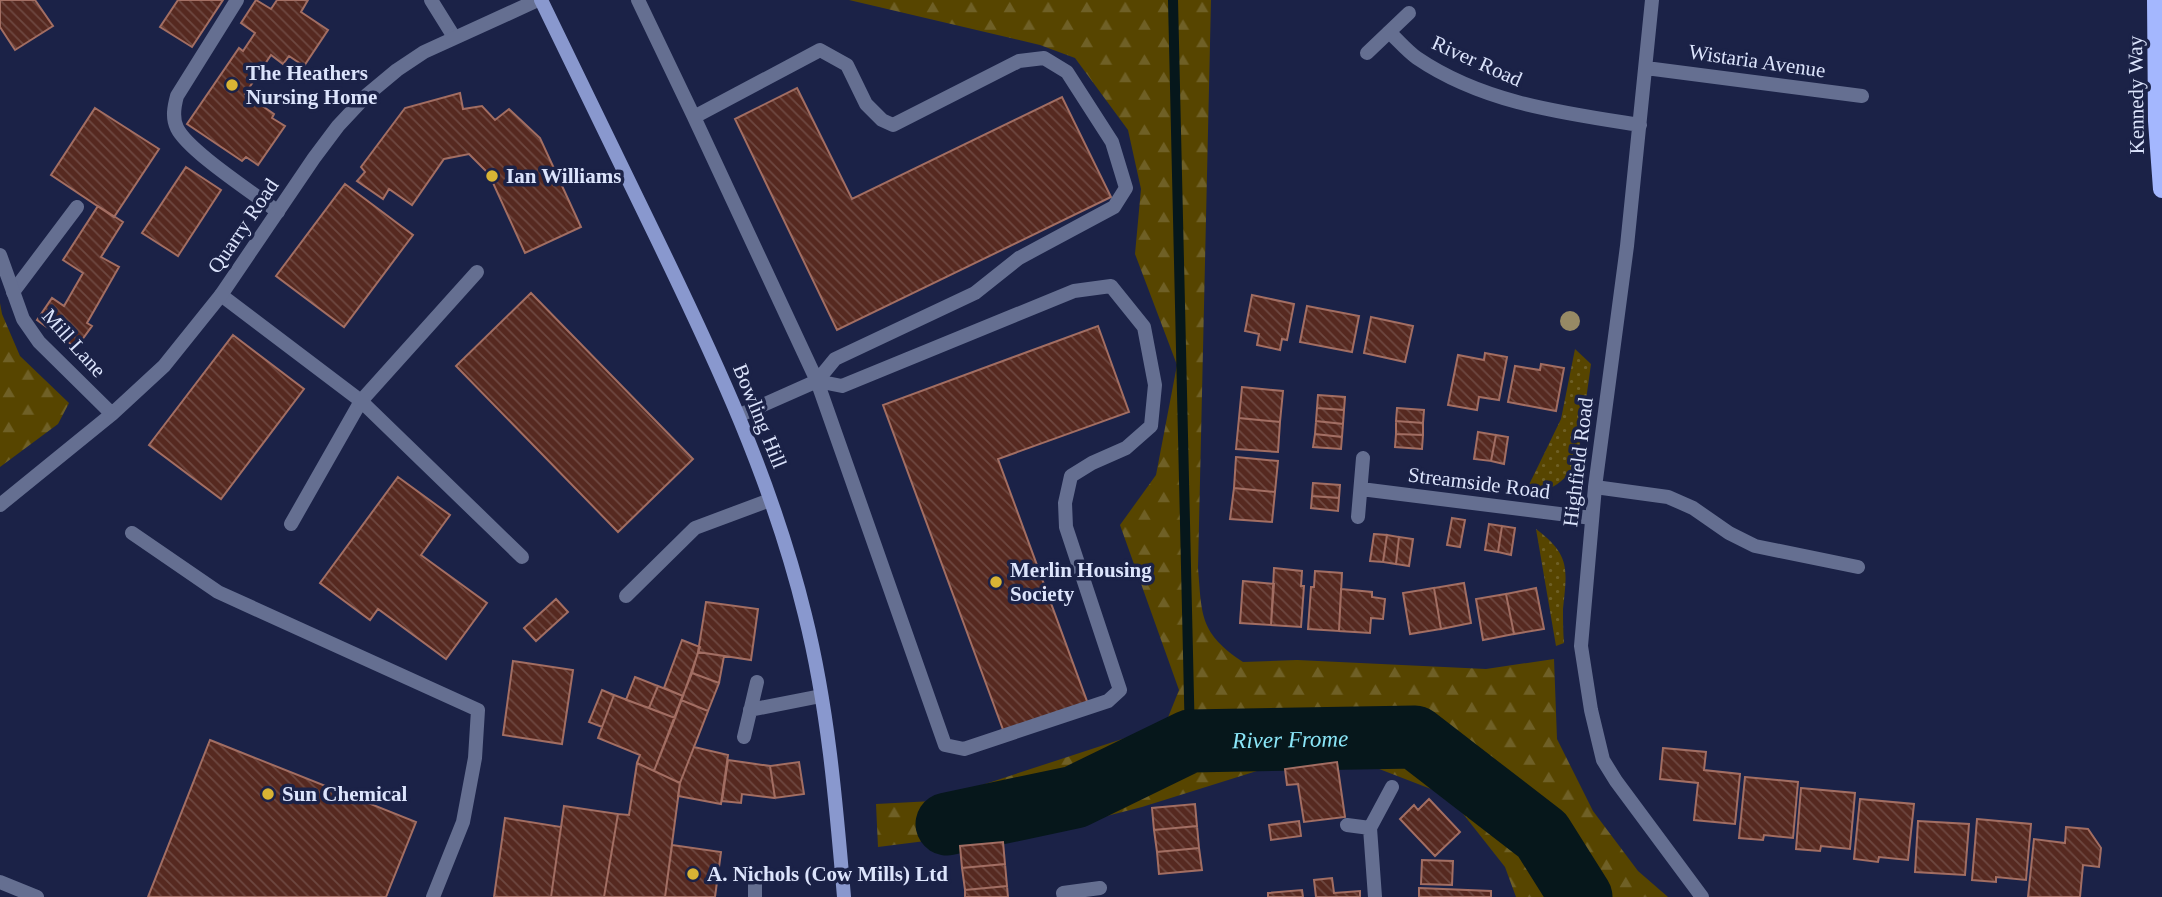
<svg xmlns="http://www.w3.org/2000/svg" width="2162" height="897" font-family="Georgia,serif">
<defs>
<pattern id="grass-dots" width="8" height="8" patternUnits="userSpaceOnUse" patternTransform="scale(1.75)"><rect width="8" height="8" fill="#574500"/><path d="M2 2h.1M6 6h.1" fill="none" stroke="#6f6026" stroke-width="1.8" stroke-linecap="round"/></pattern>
<pattern id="forest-firs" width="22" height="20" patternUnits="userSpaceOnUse" patternTransform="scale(1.75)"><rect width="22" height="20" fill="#574500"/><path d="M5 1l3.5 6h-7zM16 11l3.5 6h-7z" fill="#6f6026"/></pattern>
<pattern id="building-back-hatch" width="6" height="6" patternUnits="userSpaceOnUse" patternTransform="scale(1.75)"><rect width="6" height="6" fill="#562920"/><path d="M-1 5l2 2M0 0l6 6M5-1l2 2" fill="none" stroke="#6e4841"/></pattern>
</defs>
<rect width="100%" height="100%" fill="#1b2247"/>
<!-- grass -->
<path fill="url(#grass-dots)" d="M1575,349L1591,364L1578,457C1567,481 1552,493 1525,493L1561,419Z
M1536,529C1571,555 1567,570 1563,609C1563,620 1563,632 1564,643L1556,646Z"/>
<!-- forest -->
<path fill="url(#forest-firs)" d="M849,0H1211L1198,568C1202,617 1200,633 1243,662L1297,660L1486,669L1554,659L1557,739L1593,811L1638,871L1668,897H1516L1505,867L1449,796L1343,755L1273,766L1142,807L1091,820L878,847L876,804L933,801L1165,725L1179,690L1120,525L1156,475L1177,365L1135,254L1141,189L1128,130L1075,58L1040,45Z
M0,303L2,314L20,356L69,403L58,424L0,467Z"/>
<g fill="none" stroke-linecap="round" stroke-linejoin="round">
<!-- stream -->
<path stroke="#06171b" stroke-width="10" d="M1173,0L1190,741"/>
<!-- river -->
<path stroke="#06171b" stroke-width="63" id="s1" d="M947,824L1075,797L1190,741L1415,737L1542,835L1581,897"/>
</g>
<!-- building -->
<path fill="url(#building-back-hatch)" stroke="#a26e63" stroke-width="2" d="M0,0H35L53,26L15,50L0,27Z
M178,0H223L192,47L160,27Z
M256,0L271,9L277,0H308L301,12L328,30L304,66L289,56L283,64L271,55L245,94L274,114L272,118L285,126L258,165L246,157L242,161L187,124L239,48L243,51L255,33L241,23Z
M797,88L852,199L1062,97L1111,197L837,330L735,119Z
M460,93L463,109L482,106L495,120L509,109L540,138L581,227L525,253L489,174L469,154L444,159L412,205L389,189L383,199L357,181L365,172L361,167L405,108Z
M95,108L159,149L114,217L51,175Z
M186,167L221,190L178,256L142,233Z
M345,184L413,235L344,327L276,276Z
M98,206L123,222L101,257L119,267L87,323L92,326L76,348L37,320L52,298L64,306L83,273L63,260Z
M531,293L693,459L618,532L456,366Z
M1252,295L1294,304L1287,340L1282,339L1280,350L1257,345L1259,334L1245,331Z
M1307,306L1359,316L1352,352L1300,342Z
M1371,317L1413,326L1405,362L1364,353Z
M1098,326L1129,412L998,459L1088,704L1005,735L883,405Z
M233,335L304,389L221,499L149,445Z
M1485,353L1507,357L1499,400L1479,397L1477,410L1448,405L1458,355L1484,360Z
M1541,364L1564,368L1556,411L1508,402L1515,366L1540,370Z
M1242,387L1283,391L1280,422L1239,418Z
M1318,395L1345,397L1344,410L1317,408Z
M1317,408L1344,410L1343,424L1316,421Z
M1397,408L1424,410L1423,423L1396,421Z
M1239,418L1280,422L1278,452L1236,449Z
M1316,421L1343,424L1342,437L1315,434Z
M1396,421L1423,423V435L1396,434Z
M1478,432L1496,435L1491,461L1474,459Z
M1315,434L1342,437L1341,449L1313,447Z
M1396,434L1423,435L1422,449L1395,447Z
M1496,435L1508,437L1504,464L1491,461Z
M1236,457L1278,461L1275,492L1234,488Z
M398,477L450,515L421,555L487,603L446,659L378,609L370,620L320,583Z
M1313,483L1340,485L1339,498L1312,496Z
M1234,488L1275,492L1272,522L1230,519Z
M1312,496L1339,498L1338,511L1311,508Z
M1452,518L1465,520L1460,547L1447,545Z
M1489,524L1502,526L1498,552L1485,550Z
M1502,526L1515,528L1511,555L1498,552Z
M1374,534L1387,535L1383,562L1370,561Z
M1387,535L1399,537L1396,564L1383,562Z
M1399,537L1413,539L1409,566L1396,564Z
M1274,568L1302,571L1301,586H1304L1301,627L1271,625Z
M1315,571L1342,573L1339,631L1308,629L1311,587H1314Z
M1243,581L1274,584L1271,625L1240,623Z
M1464,583L1471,623L1441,629L1434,588Z
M1434,588L1441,629L1410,634L1403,593Z
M1536,588L1544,629L1514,634L1506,594Z
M1341,589L1372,592V597L1385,599L1383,619L1371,618L1370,633L1339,631Z
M1506,594L1514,634L1483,640L1476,599Z
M556,599L568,612L536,641L524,628Z
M706,602L758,609L751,660L698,652Z
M682,640L700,647L683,696L664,688Z
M698,652L724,656L719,683L692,673Z
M513,661L573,670L562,744L503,735Z
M692,673L719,683L708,711L681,700Z
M635,677L658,686L649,708L626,700Z
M658,686L683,696L675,718L649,708Z
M602,690L614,695L602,727L589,722Z
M614,695L675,718L654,771L637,763L640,755L598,738Z
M681,700L708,711L680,783L654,771Z
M210,740L416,822L386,897H148Z
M694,747L728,755L721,804L678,796L680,783Z
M1663,748L1706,752L1704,770L1740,774L1735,824L1694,820L1698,783L1660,779Z
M728,760L770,766L775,798L742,794L741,803L722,801Z
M799,762L804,794L775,798L770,766Z
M1337,762L1345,817L1304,822L1298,784L1287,785L1285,769Z
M637,763L680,783L665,897H604L618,814L629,815Z
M1745,777L1798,782L1793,838L1764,835L1763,840L1739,838Z
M1801,788L1855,793L1850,849L1821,846L1820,851L1796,849Z
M1429,799L1460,832L1435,856L1400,819L1414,805L1418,810Z
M1860,799L1914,804L1908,860L1879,857L1878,862L1854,859Z
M1195,804L1197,826L1154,830L1152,808Z
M564,806L618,814L604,897H551Z
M505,818L561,827L551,897H494Z
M1977,819L2031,824L2026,880L1996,877V882L1972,880Z
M1299,821L1301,836L1271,840L1269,825Z
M1918,821L1969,824L1965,875L1915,872Z
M1197,826L1199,848L1157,852L1154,830Z
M2066,827L2088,829L2101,848L2099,867L2083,865L2080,897H2028L2034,839L2065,843Z
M1003,842L1005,864L962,868L960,846Z
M672,845L721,852L715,897H665Z
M1199,848L1202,870L1159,874L1157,852Z
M1422,860L1453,861L1452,885L1421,884Z
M1005,864L1007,886L965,890L962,868Z
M1332,878L1334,893L1360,891V897H1316L1314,880Z
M1007,886L1008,897H965V890Z
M1419,888L1491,891V897H1419Z
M1302,890L1303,897H1268V893Z"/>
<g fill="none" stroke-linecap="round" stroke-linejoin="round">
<!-- service -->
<path stroke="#656f91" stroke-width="14" d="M237,0L177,96C174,107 172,118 177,128C188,151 255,194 278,212
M431,0L454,37
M638,0L694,117
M13,292L77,207
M221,295L361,401L522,557
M740,415L817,381L835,359L975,293L1019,258L1114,207L1126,188L1112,142L1067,72L1044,58L1019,61L893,125L882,120L866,104L847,65L820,50L694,117L817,381L945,745L964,749L1108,701L1120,690L1066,527L1065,503L1071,476L1092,463L1126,448L1151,426L1155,385L1144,327L1111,286L1074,291L842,386L817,381
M291,524L361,401L477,272
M132,533L218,592L478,710L475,758L463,822L433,897
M626,596L695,528L770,500
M750,710L821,696
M744,737L757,682
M1347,825L1370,828
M0,882L37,897
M755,884V897
M1375,897L1370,828L1392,787"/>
<!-- minor -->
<path stroke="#656f91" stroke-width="14" d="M1652,0L1627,246L1595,487L1581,646L1591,710L1603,760L1616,781L1702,897
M1389,32C1398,40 1407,51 1417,58C1483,103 1563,113 1640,125
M1367,53L1409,13
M1646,68L1862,96
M0,255L23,319L39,342L112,414
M1595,487L1668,497L1693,508L1729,533L1755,546L1858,567
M1361,489L1592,518
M0,505L112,414L164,366L221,295L314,158L338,126L367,95L397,70L424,52L538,0
M1358,517L1363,458
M1064,897L1063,893L1100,888"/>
<!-- secondary -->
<path stroke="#8998ce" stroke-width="14" d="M541,0C579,79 618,158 656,237C716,361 772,480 805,615C828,707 836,803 844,897"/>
<!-- primary -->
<path stroke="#a4b7fe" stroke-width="18" d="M2156,0L2157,121L2162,189"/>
</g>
<!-- trees -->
<circle fill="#978a65" cx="1570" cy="321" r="10"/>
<!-- markers -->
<g fill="#d8b434" stroke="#1b2247" stroke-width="2.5">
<circle cx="232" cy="85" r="7"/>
<circle cx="492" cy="176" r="7"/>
<circle cx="996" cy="582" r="7"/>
<circle cx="268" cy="794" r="7"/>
<circle cx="693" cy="874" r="7"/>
</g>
<g text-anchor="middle" stroke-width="7" stroke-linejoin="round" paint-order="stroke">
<!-- street labels -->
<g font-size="21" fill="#dce4fc" stroke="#1b2247">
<text transform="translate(1477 61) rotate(24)" y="7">River Road</text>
<text transform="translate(1757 61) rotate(8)" y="7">Wistaria Avenue</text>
<text transform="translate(2136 95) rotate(-91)" y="7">Kennedy Way</text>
<text transform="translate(243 226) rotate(-56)" y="7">Quarry Road</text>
<text transform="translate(74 343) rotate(48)" y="7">Mill Lane</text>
<text transform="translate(760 416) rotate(68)" y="7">Bowling Hill</text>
<text transform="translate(1578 462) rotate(-83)" y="7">Highfield Road</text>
<text transform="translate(1479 483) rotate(7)" y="7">Streamside Road</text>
</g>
<!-- poi labels -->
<g font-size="21" font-weight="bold" fill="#dce4fc" stroke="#1b2247" text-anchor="start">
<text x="246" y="80">The Heathers<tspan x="246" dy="24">Nursing Home</tspan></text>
<text x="506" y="183">Ian Williams</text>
<text x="1010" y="577">Merlin Housing<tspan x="1010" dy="24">Society</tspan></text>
<text x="282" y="801">Sun Chemical</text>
<text x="707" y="881">A. Nichols (Cow Mills) Ltd</text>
</g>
<!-- water labels -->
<g font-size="23" font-style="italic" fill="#8be7f9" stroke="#1b2247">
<text dy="8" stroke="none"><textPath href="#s1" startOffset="359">River Frome</textPath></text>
</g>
</g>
</svg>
